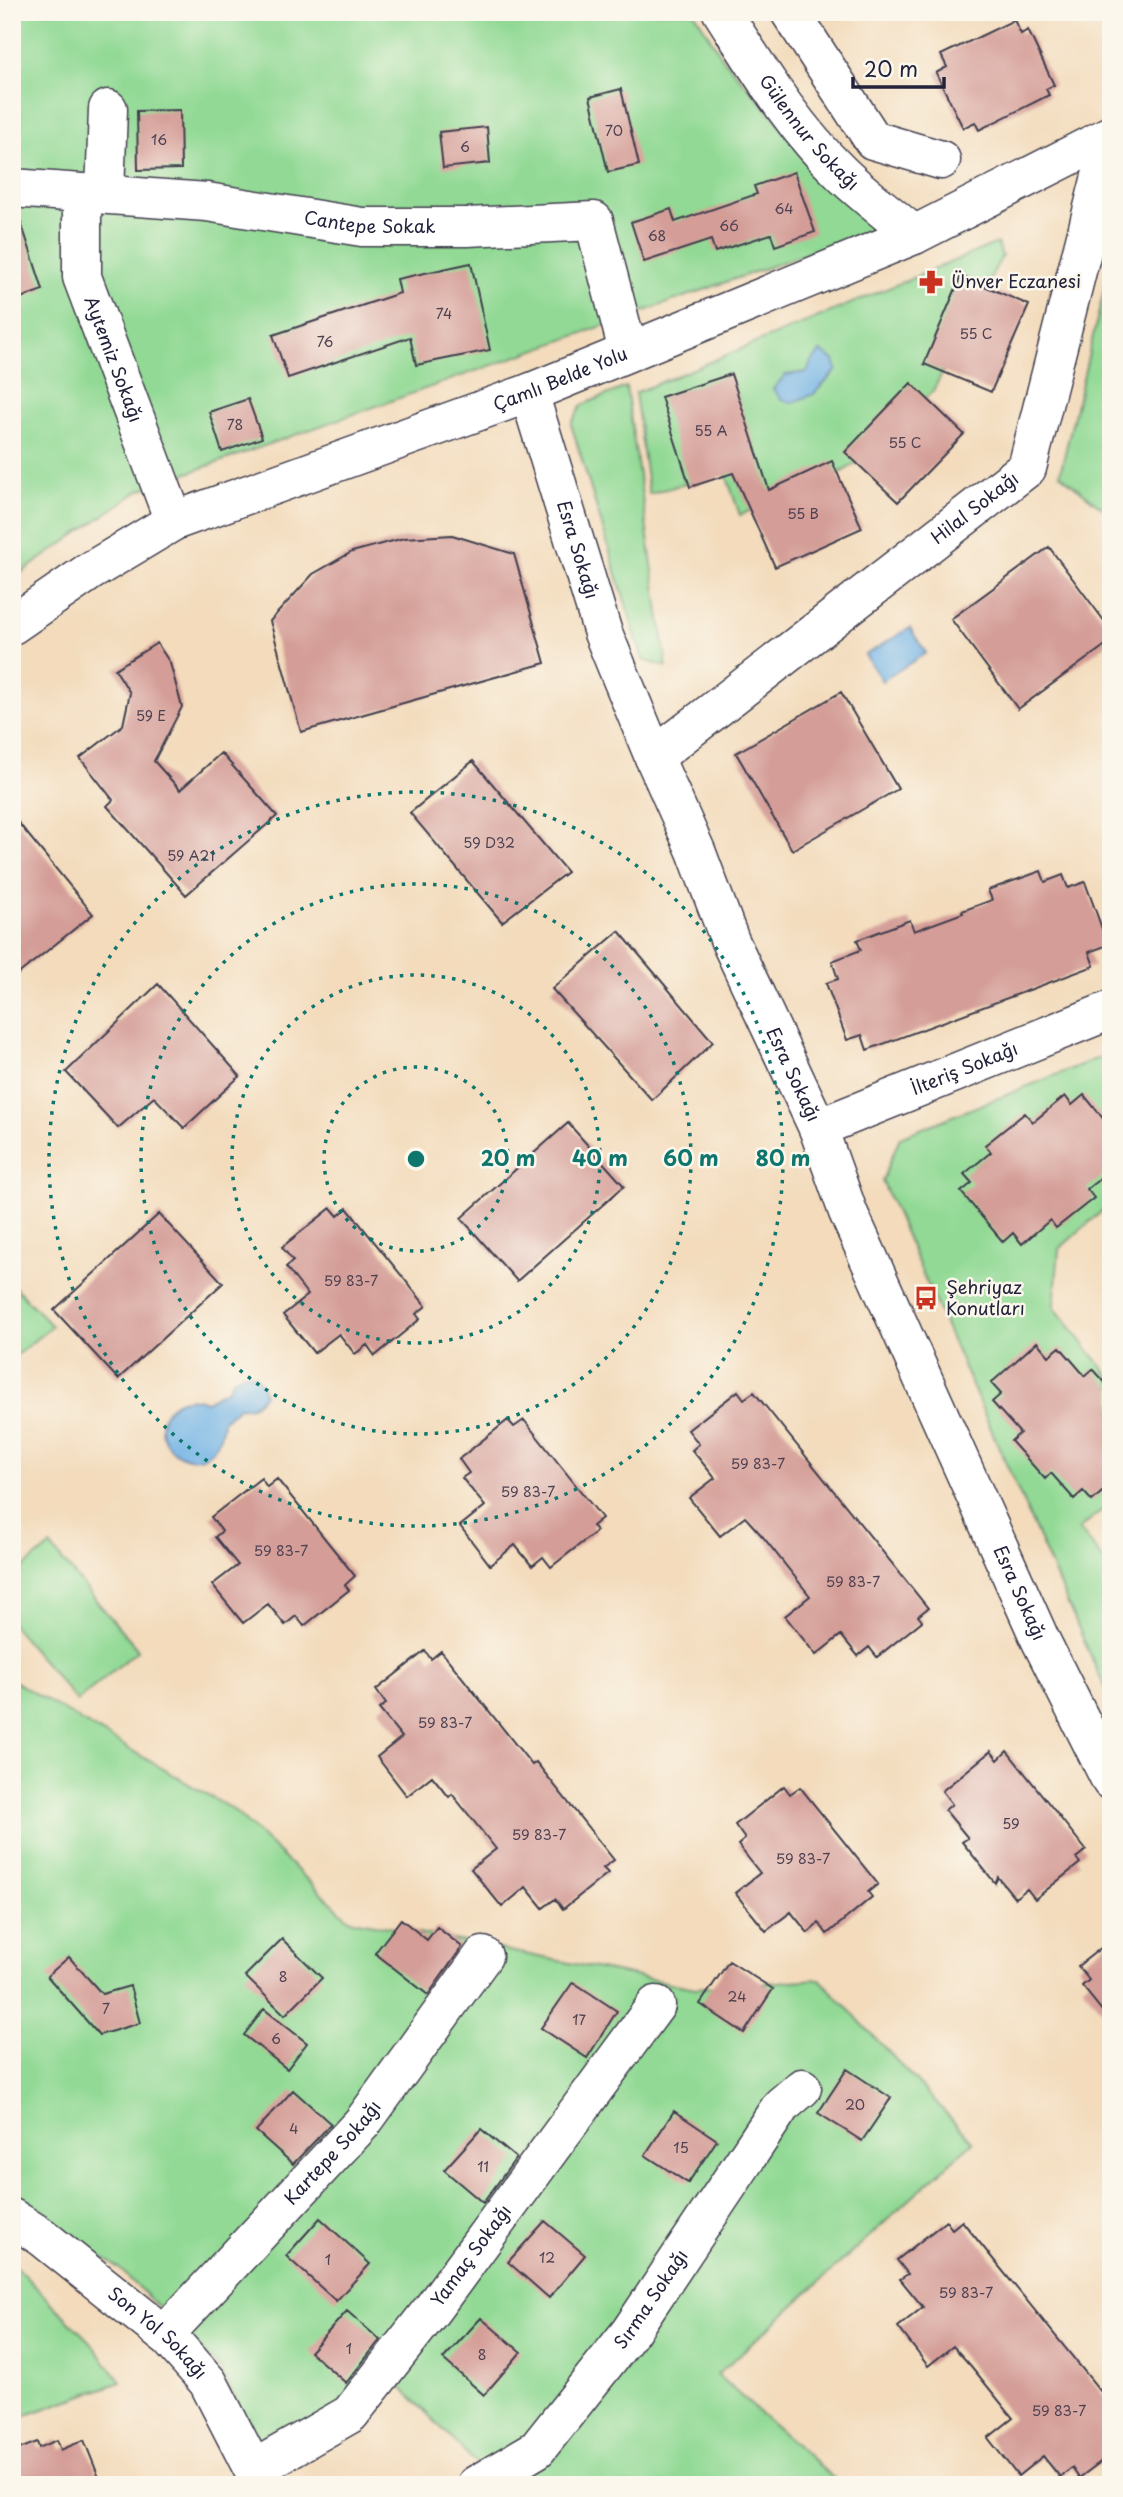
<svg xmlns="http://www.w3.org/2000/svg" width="1123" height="2497" font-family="'Playpen Sans',sans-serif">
<rect width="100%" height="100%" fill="#fbf7ec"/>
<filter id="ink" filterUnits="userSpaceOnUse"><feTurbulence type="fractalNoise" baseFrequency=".0143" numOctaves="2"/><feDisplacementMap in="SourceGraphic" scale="14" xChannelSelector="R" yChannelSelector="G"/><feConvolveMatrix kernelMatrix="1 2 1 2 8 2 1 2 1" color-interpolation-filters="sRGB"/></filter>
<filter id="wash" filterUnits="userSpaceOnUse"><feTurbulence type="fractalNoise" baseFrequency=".00686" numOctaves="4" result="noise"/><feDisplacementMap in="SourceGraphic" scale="28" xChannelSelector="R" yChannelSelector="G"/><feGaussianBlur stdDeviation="1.57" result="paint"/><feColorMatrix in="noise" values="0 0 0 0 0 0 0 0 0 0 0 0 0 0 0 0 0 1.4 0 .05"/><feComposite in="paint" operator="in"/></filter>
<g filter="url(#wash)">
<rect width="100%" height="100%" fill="#f3dbbc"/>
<!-- green -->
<path fill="#91d994" stroke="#5a7e68" stroke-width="2" d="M12,12H694L724,60L873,230L140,490L12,579Z
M997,243L1002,256L933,391L854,465L832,477L740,515L725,472L649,494L635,393Z
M1111,261V515L1060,474Z
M626,387L667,667L643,660L571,424L582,405Z
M1111,1053V1203L1059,1249L1054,1307L1111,1378V1503L1079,1529L1111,1569V1702L882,1181L900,1137Z
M12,1284L52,1326L12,1359Z
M50,1546L138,1650L77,1701L12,1625V1577Z
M12,1680L233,1810L349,1919L695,1988L820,1979L973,2142L717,2375L841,2485H486L481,2468L395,2381L274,2476L220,2369L120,2269L12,2203Z
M12,2263L91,2343L121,2382L12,2420Z"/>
<!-- water -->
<path fill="#71b2e5" stroke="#4a6a90" stroke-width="2" d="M821,351L834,360L837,370L814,394L791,403L781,399L773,389L785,375L807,372L811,362Z
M910,628L926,653L882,681L865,655Z
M245,1373L255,1375L262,1385L264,1395C256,1404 252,1408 239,1407L223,1420C218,1493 134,1446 170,1407C180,1397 193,1397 206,1401L228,1389L233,1379Z"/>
<g id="blocks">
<!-- building -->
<path fill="#d49d97" d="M1014,20L1021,34L1028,30L1054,85L1046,89L1049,95L979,130L975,122L963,128L936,73L947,67L941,55Z
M621,89L639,165L608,172L590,97Z
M180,110L181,169L138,170L137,111Z
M487,127L490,163L443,168L439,132Z
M794,172L815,232L775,246L771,234L715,252L711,240L644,262L631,222L671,209L675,222L757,194L754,186Z
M17,210L43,290L12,301V211Z
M471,263L490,350L416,365L410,337L288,378L273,335L400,293L397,279Z
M961,276L1029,305L991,392L924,364Z
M731,374L769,490L832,461L862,528L775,567L733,473L690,487L661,397Z
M911,383L964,434L898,502L845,452Z
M248,399L262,438L222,452L209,412Z
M452,535L514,554L545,663L301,732L270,621L313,574L352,552L404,538Z
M1049,547L1111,630V641L1018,709L951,619Z
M157,643L170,663L182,707L154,761L180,790L221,753L277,816L186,895L107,806L113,800L80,758L123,725L130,693L115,669Z
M841,692L898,789L792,850L736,753Z
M473,761L567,872L502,922L410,813Z
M12,815L93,914L12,979Z
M1041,871L1045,882L1063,875L1068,888L1085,882L1108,945L1089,952L1094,966L867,1050L862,1035L847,1040L826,983L838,979L832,961L861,950L857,940L910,920L914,931L963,913L962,911L992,900L988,890Z
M619,931L713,1042L652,1100L552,989Z
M158,984L240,1076L184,1128L154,1097L118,1128L66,1072Z
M1084,1095L1111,1128V1170L1087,1189L1094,1198L1056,1228L1050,1220L1022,1244L1013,1233L1003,1242L961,1192L972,1183L964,1174L991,1152L985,1145L1025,1113L1033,1122L1065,1096L1072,1105Z
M568,1123L624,1186L517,1281L461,1218Z
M331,1208L338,1216L347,1208L426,1306L416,1314L420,1319L375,1356L367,1345L355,1354L339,1334L314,1353L283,1315L308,1295L286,1267L293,1261L282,1247Z
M159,1214L223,1283L118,1379L54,1310Z
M1037,1342L1049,1356L1060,1347L1085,1376L1093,1369L1111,1389V1484L1092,1501L1083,1491L1074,1499L1051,1473L1045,1479L1011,1441L1020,1433L992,1402L1001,1394L991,1383Z
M738,1391L744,1399L754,1392L928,1608L918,1616L922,1621L877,1657L869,1647L858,1656L841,1635L816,1655L785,1616L810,1596L763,1537L745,1517L720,1536L689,1498L715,1478L692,1450L699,1444L688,1430Z
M508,1420L514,1427L524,1420L602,1518L592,1526L597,1531L551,1567L543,1557L532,1566L515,1545L490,1565L460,1526L485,1506L462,1478L469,1473L459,1459Z
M261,1478L267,1487L277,1479L355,1576L345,1585L349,1590L304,1626L296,1616L285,1625L268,1604L243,1623L212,1585L238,1565L215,1537L222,1531L211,1517Z
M425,1651L431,1659L441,1651L532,1765L536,1762L614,1860L603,1868L608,1873L563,1909L555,1899L543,1908L526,1887L502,1907L471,1869L496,1849L452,1794L449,1797L432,1776L407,1796L377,1757L402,1737L379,1709L386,1704L376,1690Z
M991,1751L998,1760L1007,1751L1086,1850L1076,1858L1080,1863L1035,1899L1027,1889L1015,1898L998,1877L995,1883L962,1842L968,1838L945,1810L952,1804L942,1791Z
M784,1786L790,1794L800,1787L878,1884L868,1892L872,1897L827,1934L819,1923L808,1933L791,1912L766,1931L735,1893L760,1873L738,1845L745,1839L735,1825Z
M401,1919L427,1940L437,1927L462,1947L428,1995L375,1953Z
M282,1939L322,1978L285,2015L245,1976Z
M1111,1940V2022L1082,1986L1089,1980L1078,1966Z
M69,1957L102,1994L130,1986L140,2023L99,2035L47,1976Z
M729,1961L773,1989L744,2033L700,2004Z
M573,1982L617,2011L587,2058L541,2028Z
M264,2009L307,2043L287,2069L244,2035Z
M847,2069L891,2098L862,2141L818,2113Z
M293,2090L331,2124L293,2164L256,2131Z
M674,2111L717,2140L688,2183L645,2155Z
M481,2129L516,2158L483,2203L444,2170Z
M320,2218L370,2264L336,2301L286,2256Z
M545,2221L585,2255L549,2298L508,2262Z
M946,2221L952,2229L962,2221L1111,2404V2454L1079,2478L1072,2468L1060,2477L1043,2456L1018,2476L988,2438L1013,2418L971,2366L953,2346L928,2366L898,2327L923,2307L900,2279L908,2274L897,2260Z
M347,2311L380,2340L346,2383L310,2352Z
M481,2318L521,2352L484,2395L443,2359Z
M57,2440L61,2450L84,2440L102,2485H12V2452L37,2442L39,2448Z"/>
</g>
</g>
<g filter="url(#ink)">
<use href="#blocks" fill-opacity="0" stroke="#413e4e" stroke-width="2"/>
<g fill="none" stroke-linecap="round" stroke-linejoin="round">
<!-- minor casing -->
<g stroke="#413e4e" stroke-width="41">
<g id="minor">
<path id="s1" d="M722,12C758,68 792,126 840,172C863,195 890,214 914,235"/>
<path d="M790,12L873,140L941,160"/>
<path id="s2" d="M12,188L207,202L362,227H467L594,221L628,351"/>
<path id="s3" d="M82,193V277L174,521"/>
<path d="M105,194L108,109"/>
<path id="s4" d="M529,393L603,633L654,757L696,851L730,941L818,1128L848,1212L1040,1639L1111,1781"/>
<path id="s5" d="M12,625L89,572L174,521L529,393L914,235L1111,135"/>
<path id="s6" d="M654,757L1027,468L1111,137"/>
<path id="s7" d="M818,1128L1111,1010"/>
<path id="s8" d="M12,2218L42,2237L170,2339L208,2382L261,2485"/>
<path id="s9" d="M165,2334L363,2122L483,1956"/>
<path id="s10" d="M254,2469L350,2414L433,2308L656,2005"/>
<path id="s11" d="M476,2485L537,2449L630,2332L781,2106L802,2088"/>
</g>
</g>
<!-- minor -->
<use href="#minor" stroke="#fff" stroke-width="38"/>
</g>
</g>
<!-- distance rings -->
<g fill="none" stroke="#0f766e" stroke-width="3.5" stroke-dasharray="3.5 7">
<circle cx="416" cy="1159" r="92"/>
<circle cx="416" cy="1159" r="184"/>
<circle cx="416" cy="1159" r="275"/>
<circle cx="416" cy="1159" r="367"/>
</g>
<!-- icons -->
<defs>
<g id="pharmacy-bare" transform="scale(1.89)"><path d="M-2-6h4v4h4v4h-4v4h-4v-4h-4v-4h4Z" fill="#c8321e" stroke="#fbf7ec" stroke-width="2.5" paint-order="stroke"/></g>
<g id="bus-bare" transform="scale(1.89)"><path d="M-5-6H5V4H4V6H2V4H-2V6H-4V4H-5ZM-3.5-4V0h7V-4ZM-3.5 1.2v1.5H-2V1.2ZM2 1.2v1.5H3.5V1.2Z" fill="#c8321e" stroke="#fbf7ec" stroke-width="2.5" paint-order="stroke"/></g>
</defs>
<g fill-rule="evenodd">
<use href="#pharmacy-bare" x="931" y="282"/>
<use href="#bus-bare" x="926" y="1298"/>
</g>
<g text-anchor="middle" stroke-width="5" stroke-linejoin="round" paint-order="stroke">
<!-- number labels -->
<g font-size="14" fill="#4e4152">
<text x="614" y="136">70</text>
<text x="159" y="145">16</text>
<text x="465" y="152">6</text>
<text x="784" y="214">64</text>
<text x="729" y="231">66</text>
<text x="657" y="241">68</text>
<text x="444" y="319">74</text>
<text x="976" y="339">55 C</text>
<text x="325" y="347">76</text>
<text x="235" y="430">78</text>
<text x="711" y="436">55 A</text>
<text x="905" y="448">55 C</text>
<text x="803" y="519">55 B</text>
<text x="151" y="721">59 E</text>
<text x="489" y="848">59 D32</text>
<text x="191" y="861">59 A21</text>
<text x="351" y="1286">59 83-7</text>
<text x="758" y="1469">59 83-7</text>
<text x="528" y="1497">59 83-7</text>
<text x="281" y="1556">59 83-7</text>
<text x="853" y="1587">59 83-7</text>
<text x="445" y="1728">59 83-7</text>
<text x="1011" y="1829">59</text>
<text x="539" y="1840">59 83-7</text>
<text x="803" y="1864">59 83-7</text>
<text x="283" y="1982">8</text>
<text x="737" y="2002">24</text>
<text x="106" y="2014">7</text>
<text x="579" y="2025">17</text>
<text x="276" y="2044">6</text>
<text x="855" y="2110">20</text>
<text x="294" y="2134">4</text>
<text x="681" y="2153">15</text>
<text x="483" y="2172">11</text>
<text x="547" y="2263">12</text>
<text x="328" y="2265">1</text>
<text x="966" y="2298">59 83-7</text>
<text x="349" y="2354">1</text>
<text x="482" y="2360">8</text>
<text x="1059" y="2416">59 83-7</text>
</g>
<!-- street labels -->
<g font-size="18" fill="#22223b" stroke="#fbf7ec">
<text dy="6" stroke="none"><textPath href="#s1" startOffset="149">Gülennur Sokağı</textPath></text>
<text dy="6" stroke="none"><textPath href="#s2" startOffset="360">Cantepe Sokak</textPath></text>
<text dy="6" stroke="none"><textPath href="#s3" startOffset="172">Aytemiz Sokağı</textPath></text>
<text dy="6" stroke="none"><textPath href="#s5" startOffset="604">Çamlı Belde Yolu</textPath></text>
<text dy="6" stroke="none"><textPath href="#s6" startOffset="406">Hilal Sokağı</textPath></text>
<text dy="6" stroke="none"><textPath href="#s4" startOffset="164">Esra Sokağı</textPath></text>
<text dy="6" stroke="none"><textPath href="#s7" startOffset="158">İlteriş Sokağı</textPath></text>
<text dy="6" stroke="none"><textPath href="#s4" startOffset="732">Esra Sokağı</textPath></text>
<text dy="6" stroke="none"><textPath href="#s4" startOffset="1298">Esra Sokağı</textPath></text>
<text dy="6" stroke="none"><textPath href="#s9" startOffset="247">Kartepe Sokağı</textPath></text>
<text dy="6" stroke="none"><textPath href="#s10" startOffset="310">Yamaç Sokağı</textPath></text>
<text dy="6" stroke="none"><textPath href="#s11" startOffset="259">Sırma Sokağı</textPath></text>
<text dy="6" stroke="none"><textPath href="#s8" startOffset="186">Son Yol Sokağı</textPath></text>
</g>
<!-- poi labels -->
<g font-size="18" fill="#22223b" stroke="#fbf7ec" text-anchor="start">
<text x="951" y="288">Ünver Eczanesi</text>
<text x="946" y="1294">Şehriyaz<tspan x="946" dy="21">Konutları</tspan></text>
</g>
</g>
<circle cx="416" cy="1159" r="10" fill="#0f766e" stroke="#fbf7ec" stroke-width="3.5"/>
<g font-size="21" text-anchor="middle" font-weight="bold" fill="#0f766e" stroke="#fbf7ec" stroke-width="5" stroke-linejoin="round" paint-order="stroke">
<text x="508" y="1166">20 m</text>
<text x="600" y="1166">40 m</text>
<text x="691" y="1166">60 m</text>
<text x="783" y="1166">80 m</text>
</g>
<!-- margin -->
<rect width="1123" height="2497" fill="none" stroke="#fbf7ec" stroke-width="42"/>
<!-- scale -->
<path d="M853 77v10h91v-10" fill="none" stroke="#22223b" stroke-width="3.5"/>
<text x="864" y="77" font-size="21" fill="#22223b" stroke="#fbf7ec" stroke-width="5" paint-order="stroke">20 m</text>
</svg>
